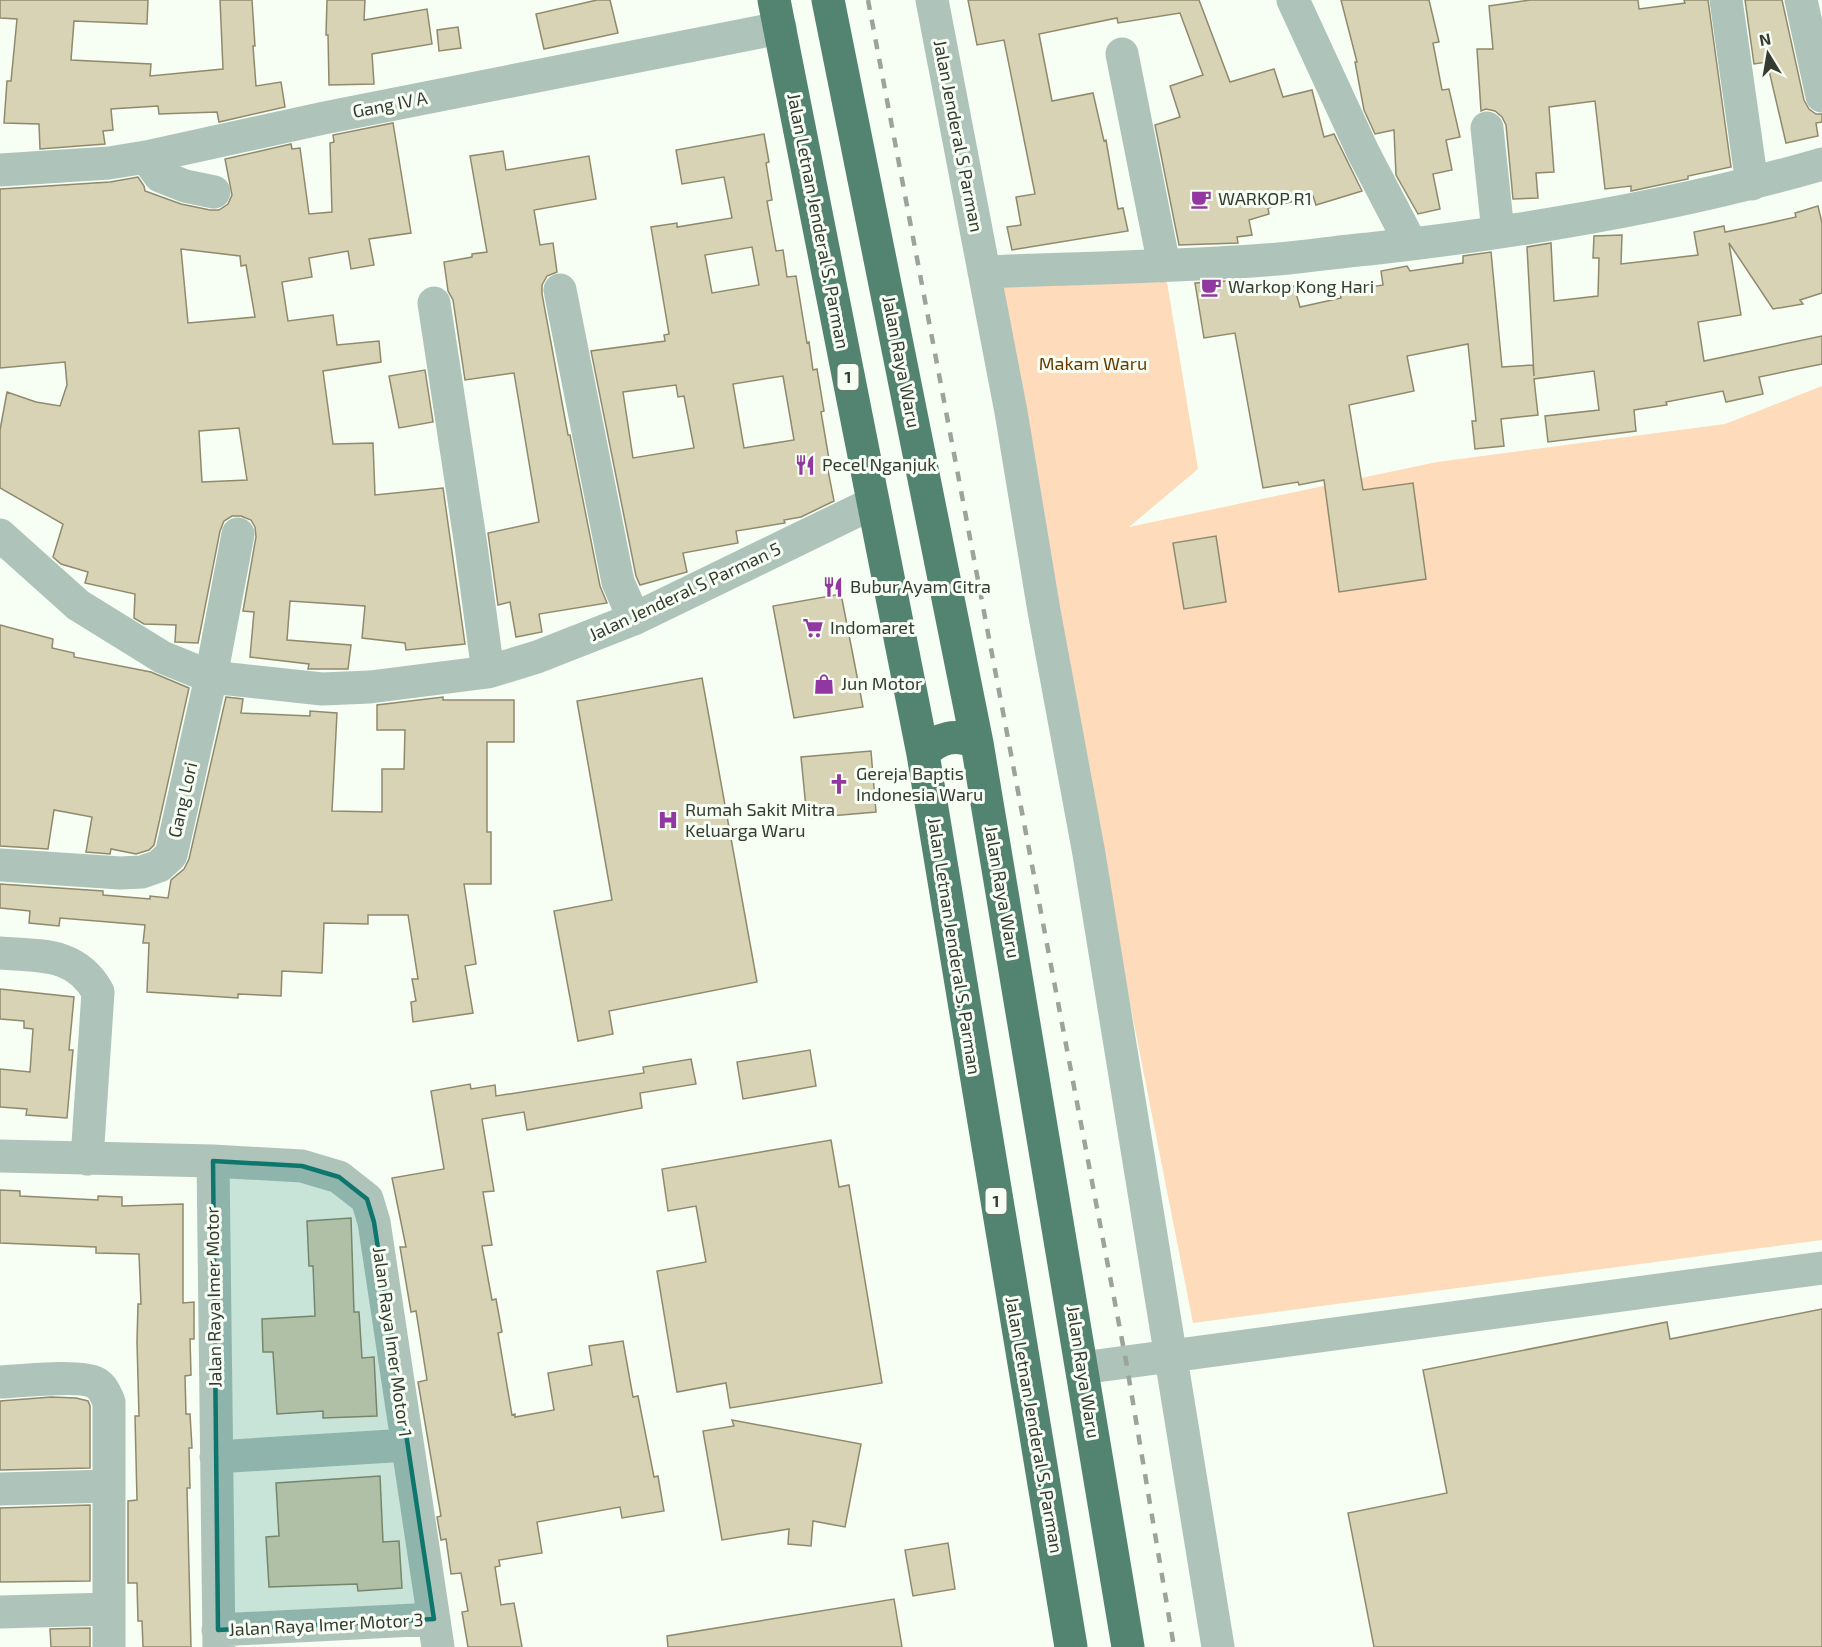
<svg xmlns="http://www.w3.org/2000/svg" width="1822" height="1647" font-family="'Exo 2',sans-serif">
<rect width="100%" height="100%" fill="#f7fef3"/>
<!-- green -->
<path fill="#fddbbb" d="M1165,270L1198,469L1129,527L1437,462L1725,424L1822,386V1240L1193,1323L986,273Z"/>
<!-- building -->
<path fill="#d8d3b5" stroke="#8f8a6d" stroke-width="1.5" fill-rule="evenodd" d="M0,0H148L147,24L74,21L71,60L151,64L150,76L223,69L220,0H252L255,46H253L256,86L281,82L285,107L219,122L217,112L159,114L158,106L111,109L113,130L103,131L105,144L40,149L39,124L4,123L7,81H11L17,19L0,18Z
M327,0H365L364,20L427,9L432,44L372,54L374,84L329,85L328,35H326Z
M597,0H610L618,33L544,49L536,14Z
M968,0H1199L1230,82L1274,69L1283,97L1312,90L1324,137L1334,134L1362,191L1316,205L1313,196L1268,208L1269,214L1249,220L1252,235L1237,237L1238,243L1179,245L1155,125L1180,117L1170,86L1203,75L1180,13L1118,23L1117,18L1039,34L1052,101L1093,93L1104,141L1106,140L1118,209L1123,208L1128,231L1012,250L1007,227L1021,225L1016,197L1035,194L1004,40L977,45Z
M1341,0H1429L1439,42L1433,43L1442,90L1449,89L1460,137L1446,140L1452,170L1433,174L1440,209L1418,214L1396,175L1394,130L1375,134L1364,110L1355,62H1357Z
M1530,0H1638L1639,9L1685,3L1684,0H1708L1731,167L1688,176V179L1631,191V186L1605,189L1595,101L1549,107L1554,172L1536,173L1538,198L1513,199L1506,125L1502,117L1495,111L1486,109L1481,111L1477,49H1493L1489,6Z
M1745,0H1782L1804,100L1809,109L1816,114H1822V122L1816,123L1818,136L1786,143L1767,62L1754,64Z
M458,27L461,48L439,51L437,30Z
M393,123L411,233L369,239L374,265L351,269L348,251L309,258L312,277L282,282L288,321L333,315L337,345L379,341L381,362L323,371L333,444L373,443L375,495L443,488L465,644L406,650L405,643L362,638L365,606L290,601L287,640L351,645L348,669H308L309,664L250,657L254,612L243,611L256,537L255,527L251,520L241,516H232L224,521L220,531L198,643L175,642L176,625L144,624L134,618L135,594L85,583L88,572L61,564L53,557L63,524L0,488V430L7,392L36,402L60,406L67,385L65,362L0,368V189L110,182L138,177L144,186L145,191L181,204L210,210H219L228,204L232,195L225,159L291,144L292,149L300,148L309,214L332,212L330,143L334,142L333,135ZM181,249L240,256L241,266L246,265L255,317L188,323ZM239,428L247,480L202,482L199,431Z
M764,134L769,162L766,163L772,200L767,201L776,251L783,250L787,277L796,276L807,343L809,342L813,370L817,369L824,411L821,412L829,459L826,460L834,501L801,517L784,520L785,523L736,531L738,543L683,553L687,572L640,585L636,576L591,351L665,341L664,335L669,334L651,227L677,223V227L732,218L724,177L682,184L676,150ZM752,247L759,285L712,293L705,255ZM783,376L794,440L744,448L733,384ZM676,385L678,397L684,396L694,448L633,458L623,392Z
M503,151L506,170L589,156L596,199L534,210L540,245L553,243L557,272L547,276L542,285V294L568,435H570L600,586L607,603L539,614L542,632L516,637L510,602L498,605L488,533L539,522L514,373L465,380L453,300L448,291L444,262L472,257V254L487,252L470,156Z
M1818,206L1822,223V293L1800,300L1803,304L1773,309L1729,243L1741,315L1698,322L1704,361L1822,336V364L1759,377L1763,394L1726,402L1723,391L1666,402L1667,405L1634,410L1636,431L1548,442L1545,416L1599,410L1594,371L1534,379L1538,415L1501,419L1504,446L1475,449L1472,421H1476L1468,344L1407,356L1414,391L1349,405L1363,490L1413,483L1426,579L1339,592L1324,480L1299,485L1298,482L1263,488L1235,333L1204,338L1195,283L1242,280L1243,292L1272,287L1273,291L1294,286L1300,307L1341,298L1340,292L1383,285L1381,271L1407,266L1410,271L1463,263V256L1491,252L1502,367L1533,365L1534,376L1527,247L1551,243L1554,301L1598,296L1599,258H1593L1594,236L1622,235L1621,264L1698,255L1694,232L1724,226L1725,232L1765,224L1796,217L1795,213Z
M425,370L433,422L399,428L389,376Z
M1216,536L1226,602L1184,609L1173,543Z
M841,594L863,707L794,718L773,606Z
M0,625L53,639L52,648L74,653V657L151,672L189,688L154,845L149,850L136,854L111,849L110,854L86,852L92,817L54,810L48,849L0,846Z
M702,678L757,982L609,1011L613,1034L578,1041L554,911L612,900L577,701Z
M226,697L243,699L241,713L310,716V711L337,713L332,811L382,812V769H404L405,730H377V705L443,697V700H514V742H487V832H491V884H464L476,964L465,966L473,1013L413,1022L411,1002L416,1001L412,979H418L408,915H368V924L324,923L322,973L282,971L281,996L238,994V998L147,992L149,943H143L145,925L60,918L59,926L29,923L30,911L0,908V884L103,891V895L150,899V896L168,898L171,880L184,869L189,859Z
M871,751L876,812L807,818L801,757Z
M0,989L74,997L69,1050H73L67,1118L26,1115L27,1109L0,1107V1069L30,1072L33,1029L24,1028V1021L0,1019Z
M810,1050L816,1086L743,1099L737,1062Z
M691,1059L696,1084L640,1093L642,1108L527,1130L524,1112L482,1119L494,1191L483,1192L492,1245L482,1246L492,1300L496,1299L502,1332L498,1333L512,1415L515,1414V1417L554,1410L548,1373L592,1365L589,1346L623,1341L633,1397L638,1396L654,1477L658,1476L664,1511L622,1518L620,1507L537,1522L542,1553L499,1560L500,1566L495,1567L501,1605L514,1603L522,1647H468L462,1612L468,1611L461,1573L451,1574L446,1539L441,1540L437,1517L441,1516L418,1382L427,1380L416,1311L411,1312L400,1247H406L392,1178L444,1169L431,1091L470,1084L471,1089L495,1085L496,1096L644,1073L643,1067Z
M831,1140L839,1187L849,1185L882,1383L730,1408L726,1383L677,1392L657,1271L706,1262L696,1206L668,1211L662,1169Z
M0,1190L20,1191V1196L98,1200V1196L122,1197V1206L183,1204V1303L194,1302V1339H190L191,1375L185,1376L186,1414H190L192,1448H189L190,1488H187L191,1647H143L142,1621H138L137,1583H128V1501L137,1500L135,1416H139L137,1342L138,1304H141L139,1254L96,1253V1247L0,1243Z
M351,1218L354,1312H359L362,1358L374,1357L377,1416L323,1418V1411L277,1414L273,1352H263L262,1319L315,1316L313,1266H309L307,1221Z
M1822,1309V1647H1374L1348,1513L1447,1493L1423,1370L1667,1322L1670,1339Z
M51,1397L76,1398L88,1401L90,1406V1468L0,1470V1401Z
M732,1420L861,1444L845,1527L813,1521L811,1546L788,1544L789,1529L722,1540L703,1431L734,1426Z
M380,1476L383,1542L399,1541L402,1588L358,1591L357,1584L269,1587L266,1537L279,1536L276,1483Z
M90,1505V1581L0,1582V1508Z
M948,1543L955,1589L913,1596L905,1550Z
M894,1599L902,1647H668L667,1636Z
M90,1628V1647H51L50,1629Z"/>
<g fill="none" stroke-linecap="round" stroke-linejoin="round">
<!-- minor -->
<path stroke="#aec4bb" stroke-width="33" d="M932,0L1011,412L1044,611L1089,854L1218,1647
M1293,0L1363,152L1411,244
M1726,0L1752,184
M1801,0L1822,96
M1122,54L1161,250L1162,266
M1487,128L1498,232
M146,157L160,176L185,186L214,192
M0,170L109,163L146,157L324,118L780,28
M984,272C1078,268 1172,267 1265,260C1300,258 1334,252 1369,249C1522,232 1674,207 1822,164
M560,290L618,582L634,619
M434,303L471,546L488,672
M0,535L78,605L162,657L211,677L322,689L370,687L488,672L537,657L634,619L873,503
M0,865L120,873L142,872L159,866L171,855L211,677L238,534
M0,953C40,956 76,952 98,992L87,1159
M0,1156L213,1161L302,1166L339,1177L367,1199L374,1222L438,1647
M213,1161L219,1647
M1082,1368L1822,1268
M0,1382C20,1381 81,1374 96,1383C103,1387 106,1395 109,1402V1647
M216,1457L407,1445
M0,1489L109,1486
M0,1612L109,1609
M218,1630L434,1619"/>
<!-- highway -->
<path stroke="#538371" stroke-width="33" d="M774,0L923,754L1071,1647
M828,0L977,743L1128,1647
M923,754C938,737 956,733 977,743"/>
<!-- rail -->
<path stroke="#9ca398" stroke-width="4.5" stroke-dasharray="10 10" stroke-linecap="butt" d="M868,0L1126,1361L1174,1647"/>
</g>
<!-- marked area -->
<path fill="#0f766e" fill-opacity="0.2" stroke="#0f766e" stroke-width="4.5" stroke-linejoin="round" d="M213,1161L302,1166L339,1177L367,1199L374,1222L434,1619L218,1630Z"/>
<!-- icons -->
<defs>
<g id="cafe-bare" transform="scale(1.62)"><path d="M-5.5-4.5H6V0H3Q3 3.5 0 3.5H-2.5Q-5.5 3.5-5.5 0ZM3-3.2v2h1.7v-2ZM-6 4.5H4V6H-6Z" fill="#9237a2" stroke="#f7fef3" stroke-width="2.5" paint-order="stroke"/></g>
<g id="restaurant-bare" transform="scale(1.62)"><path d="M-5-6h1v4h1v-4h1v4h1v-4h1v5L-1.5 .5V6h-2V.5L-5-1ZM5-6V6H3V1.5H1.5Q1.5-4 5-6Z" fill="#9237a2" stroke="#f7fef3" stroke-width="2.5" paint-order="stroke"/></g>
<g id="supermarket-bare" transform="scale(1.62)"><path d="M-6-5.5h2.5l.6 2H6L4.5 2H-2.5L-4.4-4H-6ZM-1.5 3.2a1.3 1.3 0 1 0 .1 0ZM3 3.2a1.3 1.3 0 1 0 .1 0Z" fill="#9237a2" stroke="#f7fef3" stroke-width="2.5" paint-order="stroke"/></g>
<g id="shop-bare" transform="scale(1.62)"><path d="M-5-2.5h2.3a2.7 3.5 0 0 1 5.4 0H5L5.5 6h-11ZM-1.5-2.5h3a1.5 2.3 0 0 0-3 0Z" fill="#9237a2" stroke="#f7fef3" stroke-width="2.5" paint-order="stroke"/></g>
<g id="church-bare" transform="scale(1.62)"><path d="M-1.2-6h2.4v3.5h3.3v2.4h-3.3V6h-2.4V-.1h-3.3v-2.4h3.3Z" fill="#9237a2" stroke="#f7fef3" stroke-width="2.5" paint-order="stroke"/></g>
<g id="hospital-bare" transform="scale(1.62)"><path d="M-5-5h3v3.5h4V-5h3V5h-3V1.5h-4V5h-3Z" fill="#9237a2" stroke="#f7fef3" stroke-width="2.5" paint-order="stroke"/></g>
</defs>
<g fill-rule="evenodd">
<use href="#cafe-bare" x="1201" y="199"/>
<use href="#cafe-bare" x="1211" y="287"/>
<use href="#restaurant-bare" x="805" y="465"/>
<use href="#restaurant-bare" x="833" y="587"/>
<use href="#supermarket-bare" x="813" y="628"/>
<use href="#shop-bare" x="824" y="684"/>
<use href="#church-bare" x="839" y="784"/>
<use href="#hospital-bare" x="668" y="820"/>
</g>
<g text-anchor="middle" stroke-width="6" stroke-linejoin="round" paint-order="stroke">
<!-- shield labels -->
<g fill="#f7fef3" stroke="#6f766a" stroke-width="1.5">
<rect x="837.5" y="364" width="21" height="26" rx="4.5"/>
<rect x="985.5" y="1188" width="21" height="26" rx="4.5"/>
</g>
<g font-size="16" font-weight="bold" fill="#353b30">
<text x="848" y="383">1</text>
<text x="996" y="1207">1</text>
</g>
<!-- street labels -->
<g font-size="18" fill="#353b30" stroke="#f7fef3">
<text transform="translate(390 105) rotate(-11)" y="6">Gang IV A</text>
<text transform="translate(958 136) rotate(79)" y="6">Jalan Jenderal S Parman</text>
<text transform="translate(818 221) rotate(79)" y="6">Jalan Letnan Jenderal S. Parman</text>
<text transform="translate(901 362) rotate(79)" y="6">Jalan Raya Waru</text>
<text transform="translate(685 592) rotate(-25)" y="6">Jalan Jenderal S Parman 5</text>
<text transform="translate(183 800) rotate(-77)" y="6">Gang Lori</text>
<text transform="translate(1002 892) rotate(80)" y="6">Jalan Raya Waru</text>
<text transform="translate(954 946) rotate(81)" y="6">Jalan Letnan Jenderal S. Parman</text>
<text transform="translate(214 1297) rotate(-91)" y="6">Jalan Raya Imer Motor</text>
<text transform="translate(392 1342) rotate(82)" y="6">Jalan Raya Imer Motor 1</text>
<text transform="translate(1083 1372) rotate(81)" y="6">Jalan Raya Waru</text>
<text transform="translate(1034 1425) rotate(80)" y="6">Jalan Letnan Jenderal S. Parman</text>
<text transform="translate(326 1625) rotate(-3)" y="6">Jalan Raya Imer Motor 3</text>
</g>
<!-- poi labels -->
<g font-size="18" fill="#353b30" stroke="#f7fef3" text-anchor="start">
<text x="1218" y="205">WARKOP R1</text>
<text x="1228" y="293">Warkop Kong Hari</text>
<text x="822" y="471">Pecel Nganjuk</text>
<text x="850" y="593">Bubur Ayam Citra</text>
<text x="830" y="634">Indomaret</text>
<text x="841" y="690">Jun Motor</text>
<text x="856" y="780">Gereja Baptis<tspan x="856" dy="21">Indonesia Waru</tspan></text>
<text x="685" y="816">Rumah Sakit Mitra<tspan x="685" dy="21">Keluarga Waru</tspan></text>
</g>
<!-- park labels -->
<g font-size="18" fill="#683b00" stroke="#f7fef3">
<text x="1093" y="370">Makam Waru</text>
</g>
</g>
<!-- north arrow -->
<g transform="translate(1768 54) rotate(349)" stroke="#f7fef3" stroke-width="4.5" paint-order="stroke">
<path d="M0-4.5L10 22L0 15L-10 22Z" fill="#353b30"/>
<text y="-9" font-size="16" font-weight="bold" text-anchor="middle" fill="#353b30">N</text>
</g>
</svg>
